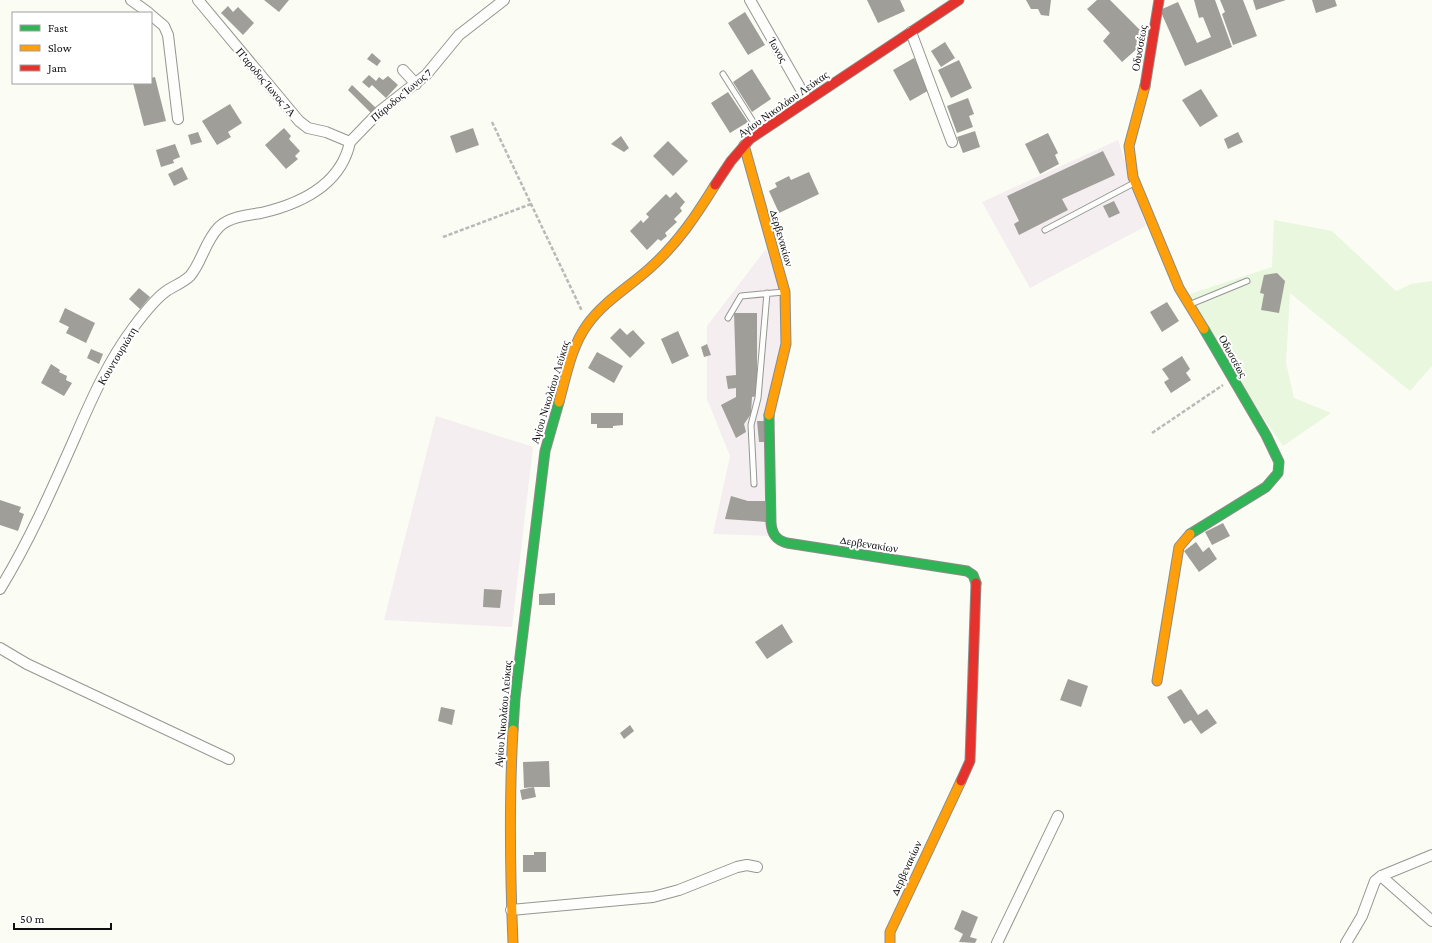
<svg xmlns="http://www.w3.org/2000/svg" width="1432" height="943" font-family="'Crimson Pro',serif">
<rect width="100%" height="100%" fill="#fbfcf4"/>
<!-- industrial -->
<path fill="#f4eef0" d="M1118,140L1146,226L1030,288L982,202Z
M766,249L783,294L785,346L768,409L770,536L713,534L730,456L707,399V326Z
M436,416L533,447L512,627L384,620Z"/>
<!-- pitch -->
<path fill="#e8f7dd" d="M1274,220L1332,231L1396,291L1411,284L1432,281V366L1410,391L1290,293L1286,363L1294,398L1331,413L1283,446L1229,369L1190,294L1272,267Z"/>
<!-- building -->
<path fill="#9f9e99" d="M264,0H289L279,12Z
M867,0H900L905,11L878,23Z
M1026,0H1051L1049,16L1041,15L1038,9H1031Z
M1097,0H1110L1145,35L1136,43L1139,47L1122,62L1103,41L1110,33L1087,9Z
M1194,0H1215L1232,47L1185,66L1160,10L1178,2L1197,43L1211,37L1203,17L1199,18Z
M1220,0H1243L1257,36L1233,45L1222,14L1225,12Z
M1253,0H1286L1256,10Z
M1312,0H1335L1337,6L1316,13Z
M228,6L233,12L238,7L254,23L243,35L221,13Z
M745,12L765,45L748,55L728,23Z
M945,42L955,58L941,67L931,51Z
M372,53L381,61L377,66L367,59Z
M914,58L931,89L910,101L893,70Z
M959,60L972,88L951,98L938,70Z
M752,69L771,99L752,112L733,82Z
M369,75L376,81L379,77L383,80L388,76L398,85L386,98L372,85L369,88L362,82Z
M155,77L166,121L144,126L133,83H151V78Z
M352,85L376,108L371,113L348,90Z
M1201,89L1218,116L1200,127L1182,100Z
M728,92L748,122L730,133L711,103Z
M968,98L974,114L969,116L973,127L957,133L947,106Z
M230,104L242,123L228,132L231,137L217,145L202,121Z
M284,128L291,136L289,139L300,151L295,156L298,159L286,169L265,145Z
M473,128L479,145L456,153L450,136Z
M975,131L980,147L963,153L957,137Z
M198,132L202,142L191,145L188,135Z
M1238,132L1243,142L1228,149L1224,139Z
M1048,133L1058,153L1055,155L1059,164L1040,174L1025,144Z
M621,136L629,148L624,152L611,144Z
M668,141L688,161L673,176L653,156Z
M175,144L180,157L173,160L174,163L161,167L156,150Z
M1103,151L1115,175L1062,199L1068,210L1019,235L1014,224L1019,221L1007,196Z
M182,167L188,179L174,186L168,174Z
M809,172L819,194L779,213L769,191L777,187L775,183L789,176L791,180Z
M676,192L685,202L680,208L682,211L674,219L677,222L665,233L667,236L661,241L658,239L647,250L630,231L641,220L643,223L649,217L646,214L666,194L670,198Z
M1114,201L1120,213L1109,218L1103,206Z
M1277,273L1285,281L1279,313L1261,310L1264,294L1260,293L1264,275Z
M139,288L150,297L140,309L129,299Z
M1167,302L1179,321L1162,332L1150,312Z
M65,308L95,323L86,343L66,333L69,327L59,322Z
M734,313H757V396L752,397L751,414L744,424L746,432L736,438L721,405L736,397V388L728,389L726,376L736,375Z
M620,328L627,335L633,330L645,343L630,358L610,338Z
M678,331L689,356L672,364L661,339Z
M707,344L711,355L704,357L701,347Z
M91,349L103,354L99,364L87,358Z
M597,352L623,366L614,383L588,368Z
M1182,356L1190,369L1186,373L1191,380L1171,393L1164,382L1169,379L1162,369Z
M51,364L60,370L59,372L67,376L66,380L72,383L64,396L41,383Z
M591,413H623V425L613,426V428H597V424H591Z
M757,421H765L766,442H759Z
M731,496L748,501H765L766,522L725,519Z
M0,500L21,507L19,512L24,514L18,531L0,525Z
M1223,523L1230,536L1212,545L1205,532Z
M1196,542L1203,552L1209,547L1217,559L1199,572L1184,551Z
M484,589L502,590L500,608L483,607Z
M555,593V605H539V594Z
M782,624L793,642L767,659L755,642Z
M1068,679L1088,686L1081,707L1060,700Z
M1181,689L1198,715L1207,709L1217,723L1201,734L1191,720L1184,724L1167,697Z
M441,707L455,710L452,725L438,721Z
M630,725L634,731L624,739L620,733Z
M549,761L550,787H534L536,797L522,800L520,790L534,787L524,788L523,762Z
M534,852H546V872H523V855H534Z
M962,910L978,917L970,937L977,939L975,943L959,942L963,934L954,929Z"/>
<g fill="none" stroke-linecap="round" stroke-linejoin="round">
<!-- lane casing -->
<g stroke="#959692" stroke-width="7">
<path id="lane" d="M723,74L759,131
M1045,230L1134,183
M1191,304L1247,281
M728,318L741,296L784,292
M754,484L751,425L758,398L767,293"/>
</g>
<!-- street casing -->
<g stroke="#959692" stroke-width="12">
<path id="street" d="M131,0L149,13
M198,0L299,121L308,128L326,132L350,142
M750,0L807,100
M151,15L164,26L168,35L178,119
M911,32L952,142
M403,70L416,84
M350,142L380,111L426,75L459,35L504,0
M0,589C30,540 53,487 76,435C92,398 109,360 133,328C142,316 152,302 165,292C173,286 183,283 190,276C202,262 205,241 219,227C229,217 248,215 261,213C300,204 341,185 350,142
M0,648L27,664L229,759
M1381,876L1432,855
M511,910L653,897L679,890L737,867L747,865L757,867
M997,943L1058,816
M1346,943L1362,916L1375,881L1381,876L1432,921"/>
</g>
<!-- fast casing -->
<g stroke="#8c8c89" stroke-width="11">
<path id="fast" d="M769,415L771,523C772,534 776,540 787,543L967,571L973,575L976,583
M1190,534L1266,487L1278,473L1279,462L1266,435L1204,329
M513,730L515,698L545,451L559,402"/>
</g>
<!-- slow casing -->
<g stroke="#8c8c89" stroke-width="11">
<path id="slow" d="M1145,86L1129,146L1133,177L1179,288L1204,329
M744,145L785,292L786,344L769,415
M559,402C566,377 571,347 587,325C603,302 629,287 650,268C677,244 696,216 715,185
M1157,681L1179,547L1190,534
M513,943C510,872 509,801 513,730
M890,943V932L961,781"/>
</g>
<!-- jam casing -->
<g stroke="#8c8c89" stroke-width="11">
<path id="jam" d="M1145,86L1159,0
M715,185L731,161L750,139L959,0
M961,781L970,761L976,583"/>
</g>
<!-- path -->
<path stroke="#b9b9b8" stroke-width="2.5" stroke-dasharray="4 2" stroke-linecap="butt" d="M492,122L582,311
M443,237L531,204
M1152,433L1223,385"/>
<!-- lane -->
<use href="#lane" stroke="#fefffd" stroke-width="5"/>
<!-- street -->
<use href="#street" stroke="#fefffd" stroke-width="10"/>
<!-- fast -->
<use href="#fast" stroke="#30b455" stroke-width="9"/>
<!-- slow -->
<use href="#slow" stroke="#ff9f0a" stroke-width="9"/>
<!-- jam -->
<use href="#jam" stroke="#e5322d" stroke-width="9"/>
</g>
<g text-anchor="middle" stroke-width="4" stroke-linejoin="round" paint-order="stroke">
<!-- street labels -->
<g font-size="11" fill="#0f0f0f" stroke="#fff">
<text transform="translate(1139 48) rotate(-80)" y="4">Οδυσσέως</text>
<text transform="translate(778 50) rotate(60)" y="4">Ίωνος</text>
<text transform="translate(266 82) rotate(50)" y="4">Π'αροδος Ίωνος 7Α</text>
<text transform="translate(401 95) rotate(-40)" y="4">Πάροδος Ίωνος 7</text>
<text transform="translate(783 104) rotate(-35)" y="4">Αγίου Νικολάου Λεύκας</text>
<text transform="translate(782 238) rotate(74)" y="4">Δερβενακίων</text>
<text transform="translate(117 356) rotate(-59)" y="4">Κουντουριώτη</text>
<text transform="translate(1233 356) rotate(61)" y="4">Οδυσσέως</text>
<text transform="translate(550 392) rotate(-73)" y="4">Αγίου Νικολάου Λεύκας</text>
<text transform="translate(869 544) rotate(9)" y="4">Δερβενακίων</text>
<text transform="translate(503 714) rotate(-85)" y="4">Αγίου Νικολάου Λεύκας</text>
<text transform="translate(906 868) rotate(-65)" y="4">Δερβενακίων</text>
</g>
</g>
<!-- legend -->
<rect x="12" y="12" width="140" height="72" fill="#ffffff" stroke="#9f9f9f"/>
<rect x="20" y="25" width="20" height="6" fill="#30b455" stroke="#9f9f9f"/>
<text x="48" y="32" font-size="12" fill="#0f0f0f">Fast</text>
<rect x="20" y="45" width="20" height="6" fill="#ff9f0a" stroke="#9f9f9f"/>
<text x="48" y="52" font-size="12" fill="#0f0f0f">Slow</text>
<rect x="20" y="65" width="20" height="6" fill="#e5322d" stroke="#9f9f9f"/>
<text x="48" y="72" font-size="12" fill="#0f0f0f">Jam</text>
<!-- scale -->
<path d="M14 923v6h97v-6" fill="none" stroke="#0f0f0f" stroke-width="2"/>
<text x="20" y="923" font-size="12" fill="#0f0f0f" stroke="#ffffff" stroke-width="3" paint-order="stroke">50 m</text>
</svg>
